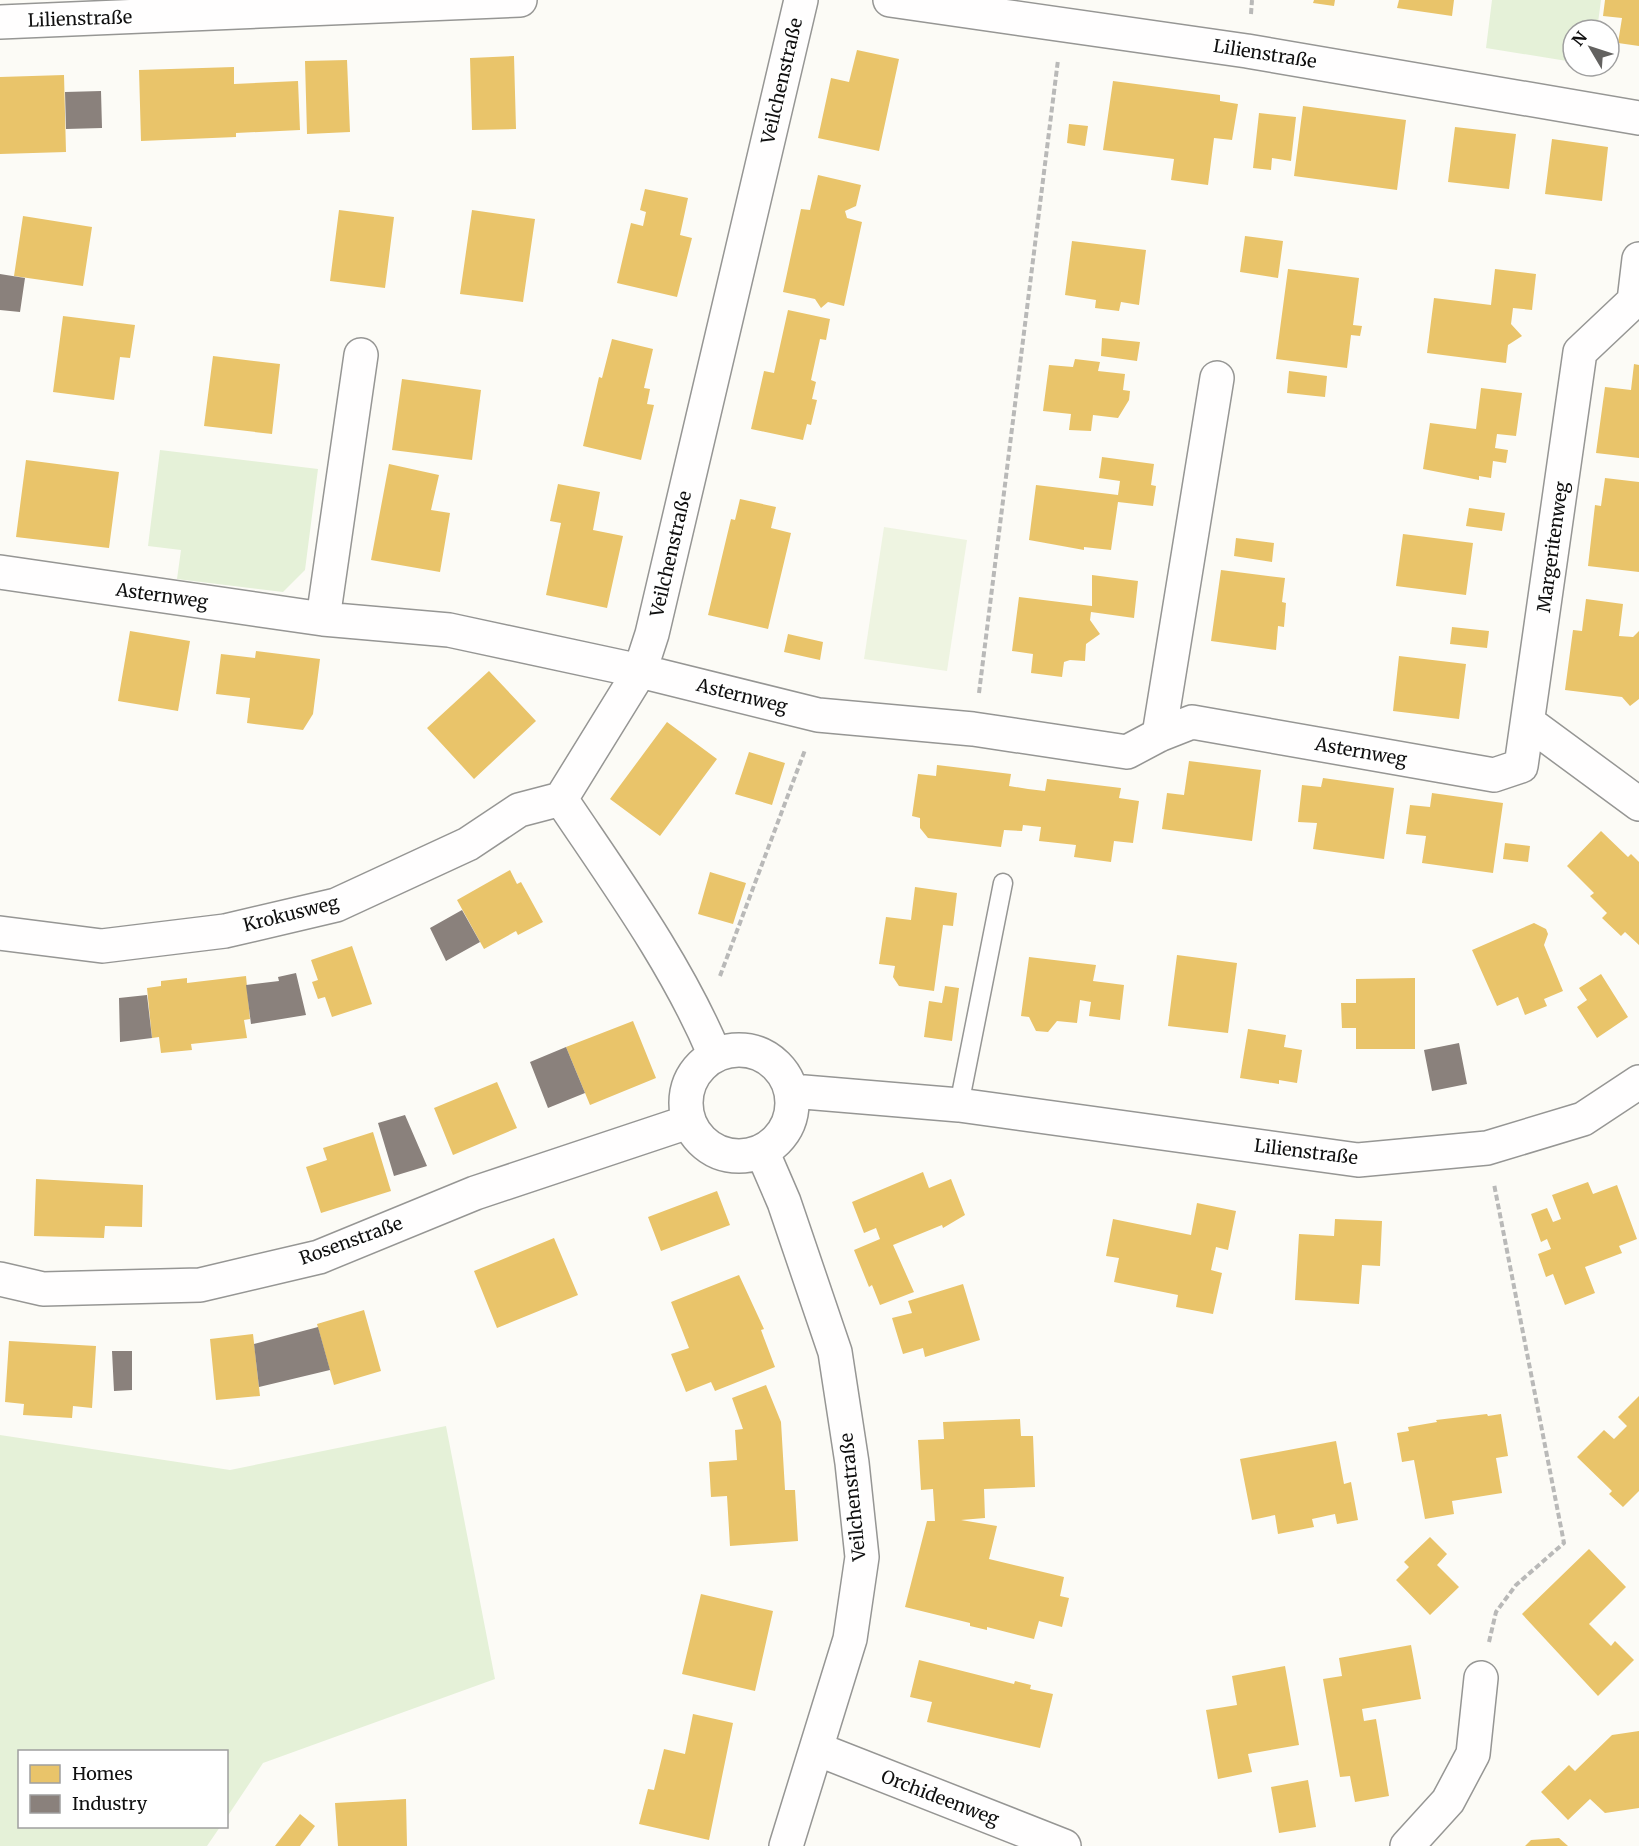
<svg xmlns="http://www.w3.org/2000/svg" width="1639" height="1846" font-family="Merriweather,serif">
<rect width="100%" height="100%" fill="#fcfbf6"/>
<!-- green -->
<path fill="#e5f1d8" d="M1492,0H1601L1597,30H1573V62L1486,48Z
M160,450L318,469L305,570L283,592L177,579L181,550L148,546Z
M446,1426L495,1679L263,1763L227,1817L226,1752H20V1826L220,1827L207,1846H0V1435L230,1470Z"/>
<!-- pitch -->
<path fill="#eef4e1" d="M884,527L967,540L947,671L864,659Z"/>
<!-- homes -->
<path fill="#e9c46a" d="M1314,0H1335L1334,6L1313,3Z
M1399,0H1454L1452,16L1397,8Z
M1605,0H1639V46L1618,43L1622,18L1603,16Z
M857,50L899,59L879,151L818,138L831,78L849,82Z
M514,56L516,129L472,130L470,58Z
M347,60L350,132L307,134L305,61Z
M234,67V84L298,81L300,130L236,133V137L141,141L139,70Z
M64,75L66,152L0,154V77Z
M1113,81L1220,95V101L1238,104L1232,140L1214,138L1208,185L1171,180L1174,159L1103,150Z
M1303,106L1406,120L1397,190L1294,176Z
M1259,113L1296,117L1291,161L1272,158L1271,170L1253,168Z
M1069,124L1088,126L1085,146L1067,143Z
M1455,127L1516,134L1509,189L1448,182Z
M1552,139L1608,147L1602,201L1545,194Z
M818,175L861,185L856,206L845,211L847,218L862,222L844,306L828,302L821,308L815,299L783,292L801,209L810,210Z
M645,189L688,198L680,235L692,238L677,297L617,283L631,223L643,226L646,212L640,210Z
M339,210L394,217L385,288L330,281Z
M472,210L535,219L523,302L460,294Z
M23,216L92,227L83,286L14,276Z
M1245,236L1283,241L1278,278L1240,272Z
M1072,241L1146,250L1139,305L1121,302L1119,311L1095,308L1096,300L1065,295Z
M1288,269L1359,278L1353,325L1362,326L1360,336L1351,335L1347,368L1276,359Z
M1495,269L1536,274L1532,310L1513,308L1511,324L1522,336L1508,345L1506,363L1427,353L1434,298L1491,305Z
M788,310L830,319L826,340L820,339L811,380L816,382L812,399L817,400L811,425L807,424L803,440L751,429L764,371L774,373Z
M63,316L135,325L130,358L120,357L114,400L53,392Z
M1102,338L1140,342L1137,361L1101,356Z
M612,339L653,349L644,388L650,389L647,404L654,405L641,460L583,446L599,377L602,378Z
M213,356L280,364L272,434L204,426Z
M1075,359L1100,362L1098,371L1125,374L1123,390L1130,391L1129,400L1118,418L1093,415L1091,431L1069,430L1071,414L1043,411L1049,365L1073,367Z
M1634,364L1639,365V458L1596,453L1605,387L1631,390Z
M1289,371L1327,376L1325,397L1287,393Z
M402,379L481,390L472,460L392,450Z
M1481,388L1522,393L1516,436L1497,434L1495,448L1508,450L1506,463L1493,461L1491,478L1479,476V480L1423,469L1430,423L1476,429Z
M1102,457L1154,464L1151,485L1156,486L1153,506L1118,502L1111,550L1084,547V550L1029,540L1036,485L1118,495L1120,481L1099,478Z
M26,460L119,472L109,548L16,537Z
M389,464L439,475L431,510L450,513L440,572L371,560Z
M1605,478L1639,482V572L1588,566L1595,505L1601,506Z
M558,484L600,492L593,530L623,536L607,608L546,595L561,523L550,521Z
M740,499L776,507L771,528L791,533L768,629L708,615L731,519L735,520Z
M1469,508L1505,513L1502,531L1466,526Z
M1403,534L1473,543L1466,595L1396,586Z
M1236,538L1274,543L1272,562L1234,556Z
M1221,570L1285,578L1282,602L1286,603L1284,627L1278,626L1276,650L1211,641Z
M1092,575L1138,581L1134,618L1091,612L1090,620L1100,634L1086,644L1085,661L1070,660L1064,662L1062,677L1031,673L1033,654L1012,651L1019,597L1092,606Z
M1586,599L1623,604L1619,636L1633,637L1639,631V699L1630,706L1622,697L1565,690L1573,630L1582,631Z
M1452,627L1489,631L1487,648L1450,644Z
M130,631L190,641L178,711L118,701Z
M788,634L823,642L820,660L784,652Z
M256,651L320,659L313,714L303,730L247,723L250,698L216,694L221,654L255,658Z
M1399,656L1466,664L1459,719L1393,711Z
M489,671L536,721L474,779L427,728Z
M667,722L717,759L660,836L610,799Z
M749,752L785,763L772,805L735,794Z
M1189,761L1261,770L1252,841L1162,829L1167,793L1184,795Z
M937,765L1011,774L1009,786L1028,789L1045,791L1047,779L1121,788L1119,798L1139,801L1133,843L1114,841L1111,862L1074,857L1076,845L1039,841L1041,827L1023,825L1022,831L1004,830L1001,847L928,838L920,828V818L912,816L918,774L936,776Z
M1323,778L1394,788L1384,859L1313,849L1317,823L1298,822L1302,785L1321,787Z
M1432,793L1503,803L1493,873L1422,863L1426,836L1406,834L1410,805L1430,807Z
M1601,831L1628,857L1631,854L1639,862V945L1625,932L1621,936L1602,918L1607,913L1590,896L1594,893L1567,866Z
M1505,843L1530,846L1528,862L1503,859Z
M510,870L517,884L521,882L543,922L518,935L516,931L484,949L457,900Z
M710,872L746,883L733,924L698,914Z
M915,887L957,893L953,926L943,925L934,991L899,986L893,977L895,966L879,964L886,917L911,920Z
M1534,923L1546,929L1548,934L1544,945L1563,991L1544,999L1547,1006L1525,1015L1518,997L1497,1006L1472,950Z
M352,946L372,1004L332,1017L325,997L318,999L312,982L318,980L311,960Z
M1177,955L1237,963L1228,1033L1168,1026Z
M1029,957L1096,965L1093,981L1124,985L1120,1020L1089,1016L1091,1002L1080,1000L1077,1023L1057,1021L1048,1032L1036,1031L1029,1017L1021,1016Z
M1601,974L1628,1017L1597,1038L1577,1007L1587,1000L1579,988Z
M246,976L250,1019L244,1020L247,1038L191,1044L192,1050L161,1053L159,1037L152,1038L147,988L161,986V981L187,978V983Z
M1415,978V1049H1356V1028H1342L1341,1003H1356V979Z
M945,986L959,988L952,1041L924,1037L929,1001L942,1003Z
M633,1021L656,1078L590,1105L566,1047Z
M1248,1029L1286,1035L1284,1047L1302,1050L1297,1083L1279,1080V1084L1240,1078Z
M497,1082L517,1128L453,1155L434,1108Z
M373,1132L391,1191L321,1213L306,1167L327,1160L323,1148Z
M923,1172L929,1188L951,1179L965,1215L943,1228L942,1225L893,1245L914,1292L880,1305L872,1285L869,1287L854,1250L880,1239L876,1228L864,1233L852,1202Z
M36,1179L143,1185L142,1227L105,1226L104,1238L34,1236Z
M1588,1182L1593,1194L1617,1185L1637,1239L1619,1246L1622,1253L1585,1267L1595,1293L1565,1305L1553,1274L1546,1277L1538,1254L1551,1249L1547,1239L1541,1242L1531,1214L1547,1208L1553,1222L1561,1219L1552,1195Z
M717,1191L730,1225L661,1251L648,1217Z
M1197,1203L1236,1211L1228,1250L1216,1247L1211,1270L1222,1273L1213,1314L1176,1307L1178,1295L1114,1282L1119,1258L1106,1256L1113,1219L1191,1235Z
M1335,1219L1382,1221L1380,1266L1362,1265L1359,1304L1295,1300L1299,1234L1334,1236Z
M554,1238L578,1295L497,1328L474,1271Z
M739,1275L764,1329L761,1330L775,1367L715,1391L711,1382L686,1392L671,1354L689,1348L671,1302Z
M963,1284L980,1340L925,1357L923,1348L903,1354L892,1318L912,1313L908,1301Z
M364,1310L381,1371L334,1385L317,1324Z
M253,1334L260,1396L216,1400L210,1339Z
M9,1341L96,1346L92,1408L73,1406L72,1418L23,1415L24,1404L5,1402Z
M766,1385L781,1422L785,1490H795L798,1541L730,1546L727,1496L711,1497L709,1462L737,1460L735,1430L743,1429L732,1398Z
M1639,1396V1491L1623,1507L1609,1494L1612,1491L1577,1457L1604,1430L1614,1439L1627,1426L1618,1417Z
M1487,1414L1488,1416L1501,1414L1508,1456L1496,1458L1502,1493L1452,1501L1454,1514L1425,1519L1414,1460L1402,1462L1397,1433L1409,1431L1408,1427L1437,1422L1436,1420Z
M1020,1419L1021,1436H1033L1035,1487L984,1489L985,1518L961,1520L997,1526L989,1559L1064,1577L1060,1596L1069,1598L1062,1627L1039,1621L1034,1639L987,1627V1630L970,1626V1623L905,1607L927,1521H935L933,1489L921,1490L918,1440L944,1439L943,1422Z
M1336,1441L1344,1484L1351,1482L1358,1520L1337,1524L1335,1514L1312,1519L1314,1527L1278,1534L1275,1515L1252,1520L1240,1459Z
M1430,1537L1447,1554L1437,1565L1459,1587L1430,1615L1396,1580L1409,1567L1404,1562Z
M1589,1549L1626,1587L1589,1624L1611,1646L1615,1641L1634,1660L1598,1696L1522,1614Z
M701,1594L773,1611L755,1691L682,1674Z
M1411,1645L1421,1699L1362,1709L1364,1721L1376,1719L1389,1796L1355,1802L1350,1776L1340,1777L1323,1679L1342,1676L1339,1658Z
M919,1660L1014,1684L1015,1681L1031,1685L1030,1689L1053,1694L1040,1748L927,1722L932,1702L910,1697Z
M1285,1666L1299,1745L1248,1754L1252,1772L1218,1779L1206,1710L1237,1705L1232,1676Z
M693,1714L733,1723L709,1840L639,1824L648,1789L654,1790L664,1749L685,1754Z
M1639,1731V1808L1605,1813L1590,1799L1568,1820L1541,1792L1569,1765L1575,1771L1612,1735Z
M1308,1780L1316,1827L1279,1833L1271,1787Z
M406,1799L407,1846H338L335,1803Z
M300,1814L315,1826L300,1846H275Z
M1559,1838L1568,1846H1525L1531,1840Z"/>
<!-- industry -->
<path fill="#8a817c" d="M101,91L102,128L66,129L65,92Z
M0,274L25,278L20,312L0,310Z
M462,910L480,942L446,961L430,928Z
M296,973L306,1015L251,1024L246,985L279,981L278,977Z
M147,995L152,1038L120,1042L119,998Z
M1459,1043L1467,1084L1432,1091L1424,1050Z
M566,1047L585,1093L548,1108L530,1062Z
M405,1115L427,1166L394,1176L378,1123Z
M318,1327L330,1370L259,1387L254,1344Z
M112,1351H132V1390L114,1391Z"/>
<g fill="none" stroke-linecap="round" stroke-linejoin="round">
<!-- service casing -->
<g stroke="#969694" stroke-width="21">
<path id="service" d="M959,1105L1003,883"/>
</g>
<!-- minor casing -->
<g stroke="#969694" stroke-width="36">
<path id="minor" d="M890,0L1247,51L1639,118
M0,22L520,0
M0,572L323,619L449,630L640,671L818,715L973,729L1127,752L1159,735L1192,722L1494,775L1521,766L1580,352L1634,301L1639,259
M323,619L361,355
M1529,723L1639,804
M1159,735L1217,378
M0,933L102,946L225,931L336,905L468,844L519,810L561,799
M686 1103a53 53 0 1 1 106 0a53 53 0 1 1-106 0Z
M714,1053C676,963 616,881 561,799L640,671L652,634L801,0
M792,1091L959,1105L1358,1160L1487,1148L1583,1119L1639,1082
M762,1151L784,1202L835,1352L852,1463L862,1557L850,1639L786,1846
M0,1279L43,1289L200,1285L319,1257L475,1193L688,1122
M817,1749L1064,1846
M1407,1846L1448,1801L1473,1754L1481,1678"/>
</g>
<!-- path -->
<path stroke="#b9b9b8" stroke-width="4" stroke-dasharray="6 3" stroke-linecap="butt" d="M1251,14L1252,0
M979,693L1058,60
M720,976L805,750
M703,1158L727,1166
M1489,1642L1496,1612L1516,1585L1564,1543L1494,1184"/>
<!-- service -->
<use href="#service" stroke="#fffefe" stroke-width="18"/>
<!-- minor -->
<use href="#minor" stroke="#fffefe" stroke-width="33"/>
</g>
<g text-anchor="middle" stroke-width="6" stroke-linejoin="round" paint-order="stroke">
<!-- street labels -->
<g font-size="18" fill="#101010" stroke="#fff">
<text transform="translate(80 19) rotate(-2)" y="6">Lilienstraße</text>
<text transform="translate(1265 54) rotate(9)" y="6">Lilienstraße</text>
<text transform="translate(782 81) rotate(-77)" y="6">Veilchenstraße</text>
<text transform="translate(1553 547) rotate(-82)" y="6">Margeritenweg</text>
<text transform="translate(671 554) rotate(-77)" y="6">Veilchenstraße</text>
<text transform="translate(162 596) rotate(8)" y="6">Asternweg</text>
<text transform="translate(742 696) rotate(14)" y="6">Asternweg</text>
<text transform="translate(1361 752) rotate(10)" y="6">Asternweg</text>
<text transform="translate(291 914) rotate(-14)" y="6">Krokusweg</text>
<text transform="translate(1306 1152) rotate(7)" y="6">Lilienstraße</text>
<text transform="translate(351 1241) rotate(-20)" y="6">Rosenstraße</text>
<text transform="translate(853 1497) rotate(-96)" y="6">Veilchenstraße</text>
<text transform="translate(940 1798) rotate(21)" y="6">Orchideenweg</text>
</g>
</g>
<!-- legend -->
<rect x="18" y="1750" width="210" height="78" fill="#ffffff" stroke="#9f9f9f" stroke-width="1.5"/>
<rect x="30" y="1765" width="30" height="18" fill="#e9c46a" stroke="#9f9f9f" stroke-width="1.5"/>
<text x="72" y="1780" font-size="18" fill="#101010">Homes</text>
<rect x="30" y="1795" width="30" height="18" fill="#8a817c" stroke="#9f9f9f" stroke-width="1.5"/>
<text x="72" y="1810" font-size="18" fill="#101010">Industry</text>
<!-- north arrow -->
<g transform="translate(1591 48) rotate(309)"><circle r="28" fill="#ffffff" stroke="#9f9f9f" stroke-width="1.5"/>
<path d="M0-4.5L10 22L0 15L-10 22Z" fill="#636260"/>
<text y="-9" font-size="16" font-weight="bold" text-anchor="middle" fill="#101010">N</text>
</g>
</svg>
